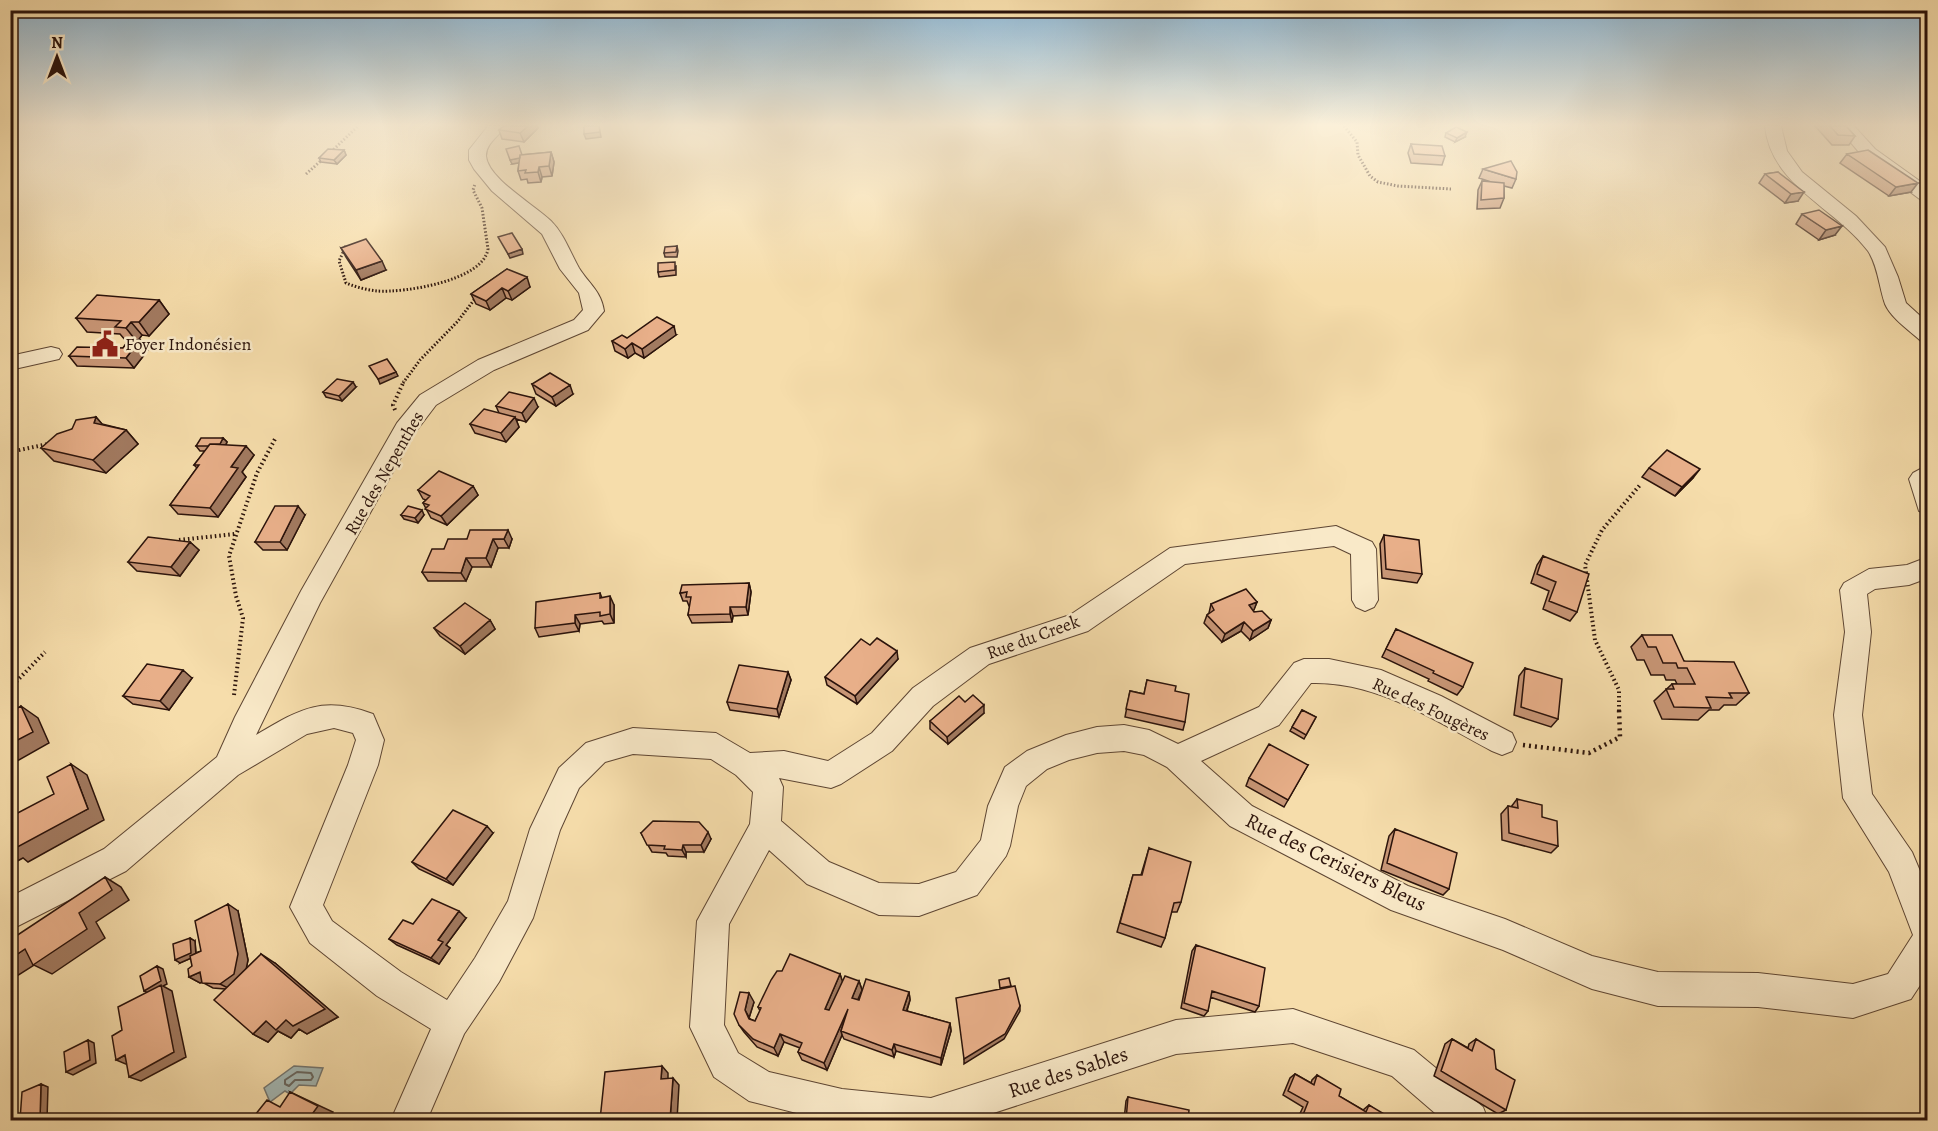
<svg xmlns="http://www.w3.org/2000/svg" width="1938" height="1131" font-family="Alegreya,serif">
<rect width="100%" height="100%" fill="#f6ddab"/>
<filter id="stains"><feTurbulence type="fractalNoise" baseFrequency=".00333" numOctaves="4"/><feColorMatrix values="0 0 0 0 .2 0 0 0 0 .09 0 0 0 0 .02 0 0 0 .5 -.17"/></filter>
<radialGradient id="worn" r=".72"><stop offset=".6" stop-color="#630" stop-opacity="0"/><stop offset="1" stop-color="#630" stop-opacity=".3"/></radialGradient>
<!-- water -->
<path fill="#a3b8b5" stroke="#737671" stroke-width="1.5" d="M294,1066L323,1068L316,1086L299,1085L290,1094L285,1091L270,1102L264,1088Z"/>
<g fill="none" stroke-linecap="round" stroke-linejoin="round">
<!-- shore -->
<path stroke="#676660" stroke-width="2" d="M297,1072L311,1073L313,1077L311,1080H295L289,1086L285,1084V1080Z"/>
<!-- minor casing -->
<g stroke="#5e4633" stroke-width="2">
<path id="minor" d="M488,126H506C499,136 486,143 486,156C488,179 535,205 551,221C564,234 570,252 579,268C589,284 601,291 604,311L588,330L494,370L436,405L414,434L320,603L256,735C300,709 322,695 373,714L384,740L378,765L323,905L332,921L401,972L447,1000L475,958L508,901L530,829L559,768L586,743L633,728L716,733L750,753L784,751L828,761L872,733L913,688L970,648L1070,615L1170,548L1336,526L1372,542L1376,549L1378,600L1374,607L1365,611L1356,607L1352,600L1351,554L1334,546L1185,564L1088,631L989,664L933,706L892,751L841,784L831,788L779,778L783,787L781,821L829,862L879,883L919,884L956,872L981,840L988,806L1005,767L1027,751L1066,735L1097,727L1124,725L1149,730L1178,744L1259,707L1294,663L1304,659H1329L1381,670L1441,696L1512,733L1516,742L1512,751L1502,755L1492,751C1435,721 1378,681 1311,683L1279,725L1201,761L1252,806L1408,886L1505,919L1592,956L1658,972L1758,973L1853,984L1888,974L1913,935L1889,872L1843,798L1834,715L1845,632L1840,590L1844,583L1869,569L1907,565L1928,557V578L1909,585L1875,589L1867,594L1871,632L1862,715L1872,794L1912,852L1928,890V973L1911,999L1853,1018L1758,1007L1658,1006L1592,989L1503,950L1391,910L1230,826L1167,767L1144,755L1124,751L1097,753L1069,760L1047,769L1026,786L1018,806L1010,846L1006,856L977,895L919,916L879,915L807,884L769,850L729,924L724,1025L738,1053L769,1072L842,1089L931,1098L1176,1020L1293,1009L1414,1050L1483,1107L1488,1120H1443L1392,1076L1293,1043L1176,1054L972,1120H824L749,1101L714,1077L690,1027L697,921L750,824L753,792L736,775L711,759L633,754L605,762L579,788L560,830L533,918L499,982L464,1034L427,1120H391L431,1029L377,996L310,943L290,907L348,765L356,740L353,733L334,728L307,734L238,775L126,871L10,930V897L104,849L217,757L235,717L301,591L397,423L420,395L478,360L574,320L583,310L579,293L560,269L542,234L492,191L474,169L469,160V150Z
M1765,126H1781L1787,151L1802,172L1856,216L1885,247L1898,277L1906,303L1928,323V343L1921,341C1910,331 1891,318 1885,304C1879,287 1878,266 1868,251C1835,207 1771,186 1765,126Z
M1837,126H1854L1875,149L1928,187V201L1921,200L1863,157Z
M51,347L59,349L62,354L59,359L10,370V356Z
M1928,465V514L1919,511L1909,479L1913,473Z"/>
</g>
<!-- path-far2 -->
<path stroke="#2b130b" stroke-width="3" stroke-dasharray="1.5 2" stroke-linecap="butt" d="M1344,126L1357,142L1358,155L1370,176L1378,182L1398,186L1451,189
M331,152L358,126
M306,174L323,159
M346,246L339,261L346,283C356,287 367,290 377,291C404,293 483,281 488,249L482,208L473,190L475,184
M403,383L420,360L458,321L477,296"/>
<!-- path-far1 -->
<path stroke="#2b130b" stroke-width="4" stroke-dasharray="1.5 3" stroke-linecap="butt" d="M395,410L393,405L404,381
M10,452L48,444
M179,540L235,534
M10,688L45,652
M234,695L243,618L236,596L229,556L257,473L275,439
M1619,711V690L1595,640L1585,565L1602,530L1640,485"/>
<!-- path -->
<path stroke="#2b130b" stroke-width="4.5" stroke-dasharray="2 4" stroke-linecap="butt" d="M1523,745L1589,753L1620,737L1619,709"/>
<!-- minor -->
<use href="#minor" fill="#f9e9c8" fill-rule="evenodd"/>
</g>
<!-- wall -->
<path fill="#c89676" stroke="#2b130b" stroke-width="1.5" d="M504,126H537L538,128L524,142L502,139L499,130Z
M1815,126H1846L1855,136L1849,145H1832Z
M1446,133L1465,137L1455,142L1445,137Z
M1411,144L1445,156L1442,165L1411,163L1408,153Z
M344,150L346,155L337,164L321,162L319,158Z
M551,152L554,162L552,176L542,177L541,182L528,183L527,179L521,180L518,171L519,163L512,164L522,155Z
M1847,154L1911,192L1889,196L1840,163Z
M1483,169L1516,179L1512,188L1504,186V198L1500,208L1477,209L1478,190L1482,181L1491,182L1479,178Z
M1778,172L1798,201L1785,203L1759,183L1765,174Z
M1928,212V222L1924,216Z
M1802,214L1835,235L1819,240L1796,224Z
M677,246L678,251L677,257H665L664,253Z
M341,248L386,270L361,280L346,257Z
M676,266V275L659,277L658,272Z
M507,269L530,287L512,300L506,298L490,310L476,304L471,294Z
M159,300L169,314L149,336L142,335L138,340H140L148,350L134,368L77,366L69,356L123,348L128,341H126L120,334L87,332L76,318Z
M676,335L644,358L635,353L628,358L615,351L612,341L627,338Z
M532,384L573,394L556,406L536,394Z
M356,387L342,401L326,397L323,392Z
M496,406L538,407L526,422L516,419L519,427L506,442L475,433L470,424L499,413Z
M96,417L102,424L126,430L138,444L106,473L54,461L41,448L72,429Z
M223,438L227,442L226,445L254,455L242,472L246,477L218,517L178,514L170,505L197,468L194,465L205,451H200L196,446Z
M1649,468L1693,478L1675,496L1642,477Z
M473,486L478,495L447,525L431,518L423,503L426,500L423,499L418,490Z
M305,515L287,550H263L255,542Z
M401,515H424L418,523L404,519Z
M1384,535L1422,574L1417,583L1382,578L1380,544Z
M467,539H512L509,548H498L491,567H472L466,581H428L422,572L444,549Z
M190,542L199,550L180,576L137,571L128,562Z
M1543,556L1577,612L1570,621L1543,609L1549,591L1531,583L1537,565Z
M749,583L751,592L748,615L733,616L732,622L692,623L688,615L690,606H689L687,601H683L680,593Z
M600,593L602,598L614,605V623L604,624L602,621L580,624L579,631L539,637L535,628Z
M1257,602L1253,611L1271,620L1268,628L1250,640L1241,631L1222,642L1204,623L1207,615L1209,613L1211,604Z
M490,620L495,629L465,654L440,636L434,628Z
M1396,629L1463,687L1457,695L1428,681L1429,679L1382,657Z
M1642,635L1684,661L1749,693L1736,705H1724L1719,710H1709L1698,720L1662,719L1654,701L1672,684H1677L1675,680H1666L1664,675H1651L1644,660H1637L1631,647Z
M870,645L898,659L857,704L827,685L825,677Z
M1525,668L1558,719L1551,727L1514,715L1519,676Z
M788,672L791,680L779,717L730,710L727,702Z
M192,678L169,710L133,704L123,696Z
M1147,680L1175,691L1185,722L1183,730L1125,717L1130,691L1144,694Z
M965,702L984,713L948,744L930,729V721Z
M1302,710L1316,717L1304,739L1290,731Z
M1308,765L1284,807L1246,786L1249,778Z
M1517,799L1542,817L1558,846L1551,853L1502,840L1501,814L1508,806L1511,807Z
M1395,829L1449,889L1443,895L1381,870L1389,836Z
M493,833L453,885L419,869L412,862Z
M641,833L711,839L704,852H686V857L668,856L666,853L652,852Z
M1149,848L1181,902L1177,912H1171L1165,938L1161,947L1117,932L1133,875H1141Z
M238,911L248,960L246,969L275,963L338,1017L307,1034L299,1029L291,1038L278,1031L268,1042L253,1034L225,989L213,988L202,982L200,983L189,977L192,966L191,958L180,963L195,941L196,953L201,951Z
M466,918L446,945L450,948L439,964L397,945L389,939L413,924Z
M1196,945L1259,1006L1255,1012L1210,997L1208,1011L1204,1016L1181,1008L1192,951Z
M840,974L842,981H859L862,990L858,999L909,992L910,1000L907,1011L950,1023L951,1031L941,1065L896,1051L894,1057L844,1039L842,1035L827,1070L802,1060L798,1052L800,1048L784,1042L778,1056L757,1047L744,1032L739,1025L754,1002L749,1018L750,1019L755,1021L760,1011L758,1007Z
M1452,1039L1468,1048L1469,1044L1476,1039L1496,1069L1506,1110L1498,1114L1434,1076L1445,1044Z
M1295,1074L1311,1083L1312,1080L1317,1075L1339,1096L1363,1110L1369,1105L1390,1120H1297L1303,1107L1283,1095L1290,1078Z
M1128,1097L1188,1120H1124L1126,1101Z"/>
<!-- shaded-wall -->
<path fill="#a27a60" stroke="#2b130b" stroke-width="1.5" d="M528,126H537L538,128L524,142L520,133Z
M599,126L601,137L586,139L584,134Z
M1467,132L1465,137L1455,142L1457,138Z
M344,150L346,155L337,164L334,160Z
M551,152L554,162L552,176L549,166Z
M523,157L524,162L512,164L510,160Z
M539,167L542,177L541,182L538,172Z
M1918,183L1911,192L1889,196L1896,187Z
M1804,192L1798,201L1785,203L1791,194Z
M1842,226L1835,235L1819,240L1826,230Z
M522,249L523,254L510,258L508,254Z
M382,261L386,270L361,280L356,270Z
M527,277L530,287L512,300L508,291Z
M502,288L506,298L490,310L486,301Z
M159,300L169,314L149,336L139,322Z
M131,322L142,335L137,342L126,328Z
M674,326L676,335L644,358L642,349Z
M140,340L148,350L134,368L126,358Z
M632,343L635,353L628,358L625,349Z
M396,372L398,376L380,384L378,379Z
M353,382L356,387L342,401L339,396Z
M570,385L573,394L556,406L552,397Z
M534,398L538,407L526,422L522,413Z
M96,417L108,431L94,423Z
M515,417L519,427L506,442L501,433Z
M126,430L138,444L106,473L93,460Z
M223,438L227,442L223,450L219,446Z
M246,446L254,455L242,472L246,477L218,517L210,508L231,467Z
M1700,469L1693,478L1675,496L1682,487Z
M473,486L478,495L447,525L441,516Z
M298,506L305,515L287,550L280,542Z
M422,510L424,515L418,523L415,518Z
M508,530L512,539L509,548L504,539Z
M493,539L498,548L491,567L486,558Z
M190,542L199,550L180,576L171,567Z
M466,558L472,567L466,581L461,573Z
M749,583L751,592L748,615L746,607Z
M610,596L614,605V623L610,614Z
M1257,602L1254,610L1246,614L1249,605Z
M730,607L733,616L732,622L730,614Z
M575,615L580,624L579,631L575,623Z
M490,620L495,629L465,654L460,646Z
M1271,620L1268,628L1250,640L1253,631Z
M1244,622L1241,631L1222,642L1225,634Z
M897,651L898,659L857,704L855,696Z
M183,670L192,678L169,710L160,701Z
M788,672L791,680L779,717L777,709Z
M984,705V713L948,744L947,737Z
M21,706L38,718L49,743L10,765V744Z
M71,764L87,775L104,820L28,862L23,858L10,865V847L88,809Z
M487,826L493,833L453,885L446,879Z
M708,832L711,839L704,852L701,845Z
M683,845L686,852V857L682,850Z
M105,877L121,887L129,900L96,922L105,938L52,974L34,965L17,976L10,973V959L79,913Z
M228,904L238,911L248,960L244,980L230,989L220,984Z
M459,911L466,918L446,945L450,948L439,964L431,958L438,940Z
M190,938L195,941L196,956L180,963L175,960Z
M261,954L275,963L338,1017L307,1034L299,1029L291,1038L278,1031L268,1042L253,1034L266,1021Z
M157,966L163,969L167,984L163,986L172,991L186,1057L141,1081L129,1077L150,994L144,991Z
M200,972L211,978L200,983L189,977Z
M840,974L843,983L828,1017L825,1009Z
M859,981L862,990L855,1006L852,998Z
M909,992L910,1000L904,1018L903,1010Z
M749,993L754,1002L749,1018L754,1026L745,1010Z
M1020,1006V1011L1004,1039L964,1064V1059Z
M848,1009L841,1031L842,1035L827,1070L824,1063Z
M950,1023L951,1031L941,1065V1058Z
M780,1034L784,1042L778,1056L774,1048Z
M88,1040L94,1043L96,1063L73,1075L66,1072Z
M894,1044L896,1051L894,1057L892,1050Z
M125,1055L128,1065L116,1060Z
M10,1059L14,1060L12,1120H10Z
M662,1066L668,1073V1086L661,1079Z
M673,1078L679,1085L677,1120H670Z
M41,1084L48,1087L47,1120H40Z
M290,1092L305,1099L333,1112L327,1120H308Z"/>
<!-- building -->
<path fill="#e8af89" stroke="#2b130b" stroke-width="1.5" d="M504,126H528L520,133L499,130Z
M584,126H599L600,132L584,134Z
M1830,126H1846L1855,136L1838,135Z
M1456,127L1467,132L1457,138L1446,133Z
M1411,144L1442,146L1445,156L1414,154Z
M519,146L522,155H520V158L510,160L506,149Z
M328,149L344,150L334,160L319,158Z
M1868,150L1918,183L1896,187L1847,154Z
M551,152L549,166L539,167L538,172L525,173L526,170L518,171L520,155Z
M1511,161L1517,172L1516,179L1483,169Z
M1778,172L1804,192L1791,194L1765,174Z
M1482,181L1504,183V198L1481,200Z
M1819,210L1842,226L1826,230L1802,214Z
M512,233L522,249L508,254L498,237Z
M366,239L382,261L356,270L341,248Z
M677,246L676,252L664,253L665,247Z
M675,262V270L658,272V263Z
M507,269L527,277L508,291L502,288L486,301L471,294Z
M97,295L159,300L139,322H131L126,328L115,327L121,321L76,318Z
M657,317L674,326L642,349L632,343L625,349L612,341L622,335L627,338Z
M129,340H140L126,358L69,356L77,347L123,348Z
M387,359L396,372L378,379L369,366Z
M550,373L570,385L552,397L532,384Z
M337,379L353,382L339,396L323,392Z
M509,392L534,398L522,413L496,406Z
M484,409L515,417L501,433L470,424Z
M96,417L94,423L126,430L93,460L41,448L57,434L72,429L76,420Z
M201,438H223L220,444H210L208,446H196Z
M210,444L246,446L231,467L238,468L210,508L170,505L199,465H194Z
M1667,450L1700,469L1682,487L1649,468Z
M439,471L473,486L441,516L425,509L429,505L423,503L430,496L418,490Z
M275,506H298L280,542H255Z
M408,506L422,510L415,518L401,515Z
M470,530H508L504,539H493L486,558H466L461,573L422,572L432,549H444L448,539H467Z
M1384,535L1419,540L1422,574L1386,569Z
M148,537L190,542L171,567L128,562Z
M1543,556L1589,574L1577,612L1549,601L1556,582L1537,574Z
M749,583L746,607H730V614L688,615L691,597H686L687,592L680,593L682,585Z
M1246,589L1257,602L1249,605L1254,612L1262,611L1271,620L1253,631L1244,622L1225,634L1207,615L1214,610L1211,604Z
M600,593V598L610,596V614L600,616V612L575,615V623L535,628L536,602Z
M465,603L490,620L460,646L434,628Z
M1396,629L1473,663L1463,687L1433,673L1434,671L1386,649Z
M1642,635H1672L1684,661L1734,662L1749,693H1729L1732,698L1706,697L1711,708L1674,707L1666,689H1674L1672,684H1695L1687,668H1678L1676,663H1663L1656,647H1648Z
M877,638L897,651L855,696L825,677L861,639L870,645Z
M147,664L183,670L160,701L123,696Z
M739,665L788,672L777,709L727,702Z
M1525,668L1562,679L1558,719L1521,707Z
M1147,680L1176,686L1175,691L1189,694L1185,722L1126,709L1130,691L1144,694Z
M973,695L984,705L947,737L930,721L959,696L965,702Z
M21,706L33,732L10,744V712Z
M1302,710L1316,717L1306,735L1292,727Z
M1269,744L1308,765L1288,800L1249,778Z
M71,764L88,809L10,851V817L54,794L47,777Z
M1517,799L1542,805V817L1557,821L1558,846L1509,833L1508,806L1518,808Z
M453,810L487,826L446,879L412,862Z
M653,821L699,822L708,832L701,845H683L682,850L664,849L665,846L647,845L641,833Z
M1395,829L1457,853L1449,889L1387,863Z
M1149,848L1191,862L1181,902L1174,903L1165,938L1120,923L1133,875H1142Z
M105,877L112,890L79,913L87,929L33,965L25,949L10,959V940Z
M432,899L459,911L438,940L443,942L431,958L389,939L403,920L413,924Z
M228,904L238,954L234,974L220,984L202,983L200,972L189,977L188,969L192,966L190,956L201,951L195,921Z
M190,938L191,953L175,960L173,944Z
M1196,945L1265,968L1259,1006L1212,991L1208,1011L1184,1003Z
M261,954L325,1009L293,1026L286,1020L276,1030L266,1021L253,1034L214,1000Z
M790,954L840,974L825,1009L829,1010L845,976L859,981L852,998L859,1000L866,979L909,992L903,1010L950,1023L941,1058L894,1044L892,1050L841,1031L848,1009L824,1063L798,1052L802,1043L780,1034L774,1048L753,1039L739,1025L734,1014L740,992L749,993L745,1010L749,1019L755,1021L761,1008L758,1007L771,980L777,971H782Z
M157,966L161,981L144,991L140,976Z
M1009,978L1011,986L1000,988L999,980Z
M161,985L174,1052L129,1077L125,1055L116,1060L112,1036L122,1030L118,1007Z
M1015,986L1020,1006L1005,1034L964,1059L956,998Z
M1452,1039L1472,1051L1476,1039L1494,1050L1496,1069L1515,1080L1506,1110L1441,1071Z
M88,1040L90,1060L66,1072L64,1052Z
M662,1066L661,1079L673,1078L670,1120H600L605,1072Z
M1295,1074L1314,1085L1317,1075L1341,1089L1339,1096L1366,1112L1369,1105L1391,1118L1390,1120H1301L1308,1102L1288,1091Z
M41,1084L40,1120H20L22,1092Z
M290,1092L318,1106L308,1120H251L267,1100L280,1107Z
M1128,1097L1189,1110L1188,1120H1126Z"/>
<!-- sky -->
<linearGradient id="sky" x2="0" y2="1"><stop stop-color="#8cb6d4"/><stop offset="0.44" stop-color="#fbf0d9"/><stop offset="1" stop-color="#fbf0d9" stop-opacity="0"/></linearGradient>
<rect width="1938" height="284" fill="url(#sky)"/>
<!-- icons -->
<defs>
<g id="civic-bare" transform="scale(2.07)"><path d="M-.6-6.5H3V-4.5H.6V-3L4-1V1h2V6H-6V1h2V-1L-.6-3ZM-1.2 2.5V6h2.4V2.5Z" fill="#8f2418" stroke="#f9e9c8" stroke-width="2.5" paint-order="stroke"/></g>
</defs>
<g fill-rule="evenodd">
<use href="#civic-bare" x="105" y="344"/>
</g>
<g text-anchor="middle" stroke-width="5" stroke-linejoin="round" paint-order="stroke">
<!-- poi labels -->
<g font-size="18" fill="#2b130b" stroke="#f9e9c8" text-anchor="start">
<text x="125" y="350">Foyer Indonésien</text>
</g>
<!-- street labels -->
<g font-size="18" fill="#2b130b" stroke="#f9e9c8">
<text transform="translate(384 473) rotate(-60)" y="6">Rue des Nepenthes</text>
<text transform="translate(1033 637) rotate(-20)" y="6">Rue du Creek</text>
<text transform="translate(1431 709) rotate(25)" y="6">Rue des Fougères</text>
</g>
<!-- near-street labels -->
<g font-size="21" fill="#2b130b" stroke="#f9e9c8">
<text transform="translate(1336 862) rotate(26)" y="7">Rue des Cerisiers Bleus</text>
<text transform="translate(1068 1072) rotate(-18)" y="7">Rue des Sables</text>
</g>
</g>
<!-- margin -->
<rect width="1938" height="1131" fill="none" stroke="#f6ddab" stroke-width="36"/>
<rect x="12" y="12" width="1914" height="1107" fill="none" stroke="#2b130b" stroke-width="3"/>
<rect x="18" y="18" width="1902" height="1095" fill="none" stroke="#2b130b" stroke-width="1.5"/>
<!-- north arrow -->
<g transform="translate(57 57)" stroke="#f9e9c8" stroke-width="4.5" paint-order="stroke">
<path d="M0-4.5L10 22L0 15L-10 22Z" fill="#2b130b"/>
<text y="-9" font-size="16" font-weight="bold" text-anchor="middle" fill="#2b130b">N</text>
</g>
<rect width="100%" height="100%" filter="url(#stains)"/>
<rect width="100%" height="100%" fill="url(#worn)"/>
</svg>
